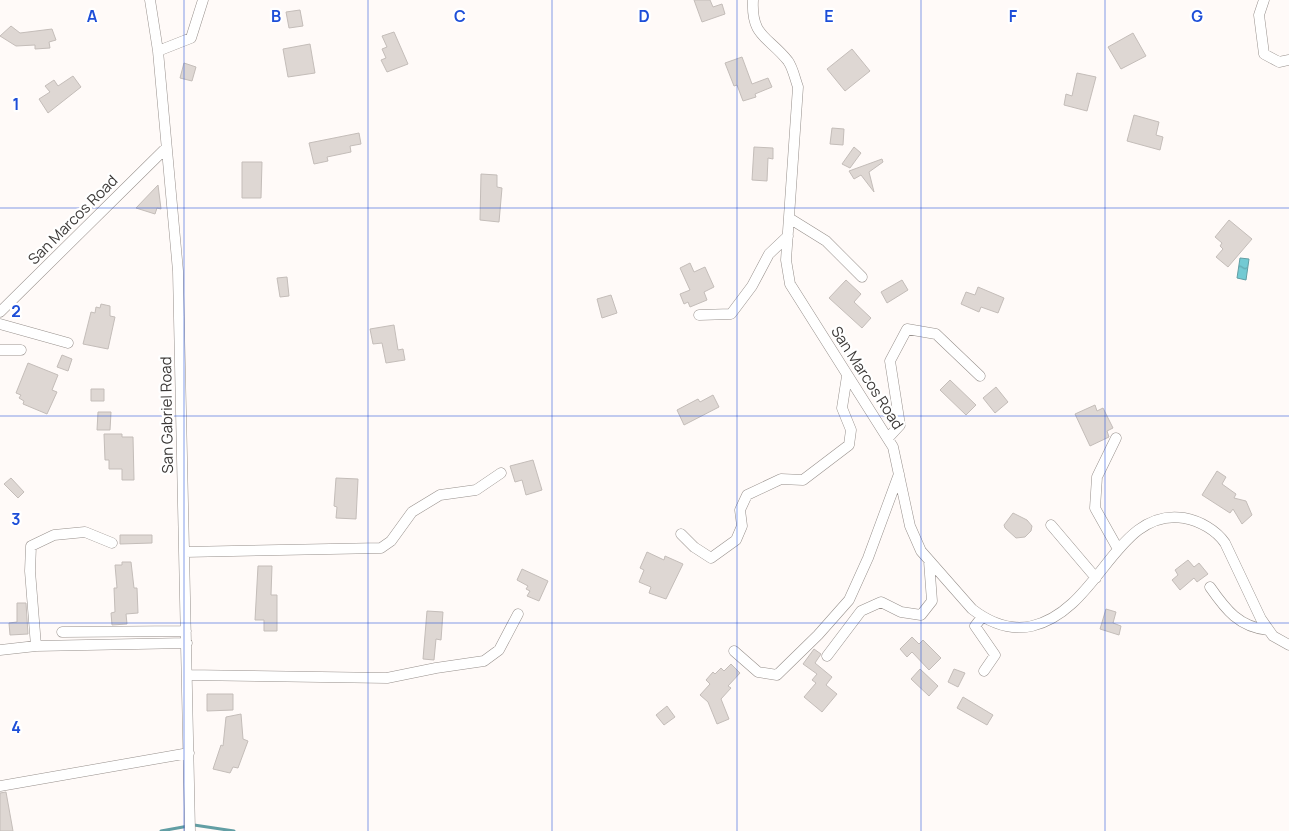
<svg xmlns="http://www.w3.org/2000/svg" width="1289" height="831" font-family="Manrope,sans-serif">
<defs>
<pattern id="water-ripples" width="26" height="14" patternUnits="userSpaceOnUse" patternTransform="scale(1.25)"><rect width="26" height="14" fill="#73cad3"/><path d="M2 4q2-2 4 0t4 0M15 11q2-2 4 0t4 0" fill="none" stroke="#60a5ac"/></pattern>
</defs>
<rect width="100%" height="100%" fill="#fffaf8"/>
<!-- water -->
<path fill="url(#water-ripples)" stroke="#629ea4" d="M1240,258L1249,259L1246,280L1237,278Z"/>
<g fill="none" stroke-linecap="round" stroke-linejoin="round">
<!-- stream -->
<path stroke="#629ea4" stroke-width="3" d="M161,831L194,825L234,831"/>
</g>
<!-- building -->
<path fill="#ded7d3" stroke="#c4bdb9" d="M694,0H710L713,7L722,4L725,14L702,22Z
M300,10L303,26L289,28L286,12Z
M11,26L20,33L52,29L56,40L49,42L50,48L35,49V45L16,46L0,36Z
M394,32L408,64L387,72L381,60L386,58L382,49L387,47L382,36Z
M1133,33L1146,56L1121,69L1108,47Z
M310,44L315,73L288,77L283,49Z
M852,49L870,71L845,91L827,69Z
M742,57L752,84L768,78L772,87L755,94L756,97L743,101L737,85L734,86L725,63Z
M184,63L196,67L192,81L180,78Z
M1077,73L1096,77L1087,111L1064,105L1066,94L1072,96Z
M73,76L81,87L48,113L39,99L50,92L45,86L54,80L58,86Z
M1134,115L1159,122L1156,135L1163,137L1160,150L1127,141Z
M832,128L844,129L843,145L830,144Z
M359,133L361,144L350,146L351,152L327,157L328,161L314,164L309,143Z
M754,147L773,148V159L768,158L767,181L752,180Z
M854,147L861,153L850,168L842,164Z
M882,159L883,162L869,172L874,192L861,175L854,179L849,171Z
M242,162H262L261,198H242Z
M481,174L497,175V187L502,188L499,222L480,220Z
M158,185L161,209L157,208L155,214L136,208Z
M1229,220L1252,239L1228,267L1216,257L1223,249L1220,246L1222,243L1215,237Z
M690,263L694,272L705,267L714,287L704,292L707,300L690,307L688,302L684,304L680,294L690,290L680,268Z
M287,277L289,296L280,297L277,278Z
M846,280L861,294L854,302L871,318L862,328L829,298Z
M902,280L908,290L887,303L881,292Z
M978,287L1004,298L998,313L981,307L979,312L961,304L966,292L975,295Z
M611,295L617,313L602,318L597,299Z
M101,304L110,306V316L115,317L108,349L83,344L91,312L95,313L96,307L100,308Z
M394,325L398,350L403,349L405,360L386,363L382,343L373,344L370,329Z
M62,355L72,359L68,371L57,367Z
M28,363L58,375L52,390L57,392L47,414L23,404L24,401L19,398L21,395L16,393Z
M950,380L976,405L966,415L940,390Z
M996,387L1008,402L995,413L983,398Z
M91,389H104V401H91Z
M713,395L719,407L684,425L677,410L698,399L700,402Z
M1095,405L1097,411L1103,408L1113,428L1107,431L1109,437L1090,446L1075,414Z
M98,412H111L110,430H97Z
M104,434H122V437H133L134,480H122V469H109V460H105Z
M533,460L542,490L526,495L522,480L515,482L510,466Z
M1217,471L1226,477L1222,484L1236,494L1234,498L1246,501L1252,515L1242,524L1233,509L1230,513L1202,495Z
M11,478L24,492L18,498L4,484Z
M336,478L358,479L356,519L336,518L337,507L334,506Z
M1013,513L1027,520L1032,526L1031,531L1025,537L1016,538L1005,528L1004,525Z
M120,535H152V543L120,544Z
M647,552L664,560L665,556L683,564L666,599L649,593L651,587L639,582L644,570L640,568Z
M1188,560L1194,567L1199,563L1208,574L1197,582L1194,578L1180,590L1172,580L1178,575L1175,570Z
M122,562H131L134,588H137L138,613L126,614L127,624L112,625L111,613L115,612L114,588H117L115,565H122Z
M258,566H272L271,595H277V631H264V620H255Z
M522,569L548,581L539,601L527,596L530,591L526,589L528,586L517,580Z
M17,603H26L28,634L10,635L9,623L17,622Z
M1106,609L1116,612L1113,623L1121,626L1119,635L1100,629Z
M427,611L443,612L441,640L436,639L434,660L423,659Z
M912,637L919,644L923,640L941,658L929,670L912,652L907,657L900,649Z
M814,649L821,654L815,663L832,677L826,685L837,694L822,712L804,697L816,683L812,680L817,674L803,664Z
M731,664L740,673L728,686L731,688L721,699L729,719L717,724L708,702L700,695L710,684L706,680L713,672L715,674L721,668L724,671Z
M920,669L938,686L929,696L911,679Z
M954,669L965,673L958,687L948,682Z
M207,694H233V710L207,711Z
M963,697L993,715L987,725L957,708Z
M667,706L675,717L664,725L656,715Z
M241,714L243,739L248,741L238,768L233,767L230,773L213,769L221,745L223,746L226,717Z
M6,792L13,831H0V793Z"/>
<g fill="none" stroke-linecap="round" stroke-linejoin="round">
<!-- minor casing -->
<g stroke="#97908c" stroke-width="11">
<path id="minor" d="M150,0L158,51L178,271L190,831
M753,0C751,37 768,36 788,61C793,68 795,79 798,87L786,260L790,284L893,447L910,526L921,551L972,609C990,623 1009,631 1032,626C1100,610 1116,507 1184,518C1200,521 1216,530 1225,543L1261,619L1273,636L1289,645
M1264,0L1259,15L1264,54L1279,62L1289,60
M158,51L191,38L203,0
M789,218L826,241L862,277
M0,312L166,148
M699,315L731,314L752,286L769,254L788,236
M0,324L68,343
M0,350H21
M888,438L900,425L890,361L907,329L936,334L980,376
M1116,438L1097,477L1095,508L1118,549
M1051,525L1096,578
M681,534L694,547L711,558L736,540L742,526L740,510L747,495L781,479L803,480L849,445L851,430L842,408L847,376
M112,543L85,532L54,535L31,546L30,571L36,646L187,643
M185,552L381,548L391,541L412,512L440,495L476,490L501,473
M1210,587C1226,610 1239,627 1268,630
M982,617L975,626L995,655L984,671
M62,632L186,631
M0,650L36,646
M734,651L758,672L777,675L818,635L849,600L868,558L899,474
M827,656L861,611L881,602L901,612L921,615L932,601L929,561
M187,675L387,678L436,668L484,661L499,650L518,614
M0,786L189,753"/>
</g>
<!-- minor -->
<use href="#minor" stroke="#fff" stroke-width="10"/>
</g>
<!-- grid -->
<path fill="none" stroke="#1d4ed8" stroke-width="1" stroke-opacity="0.55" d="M184,0V831M368,0V831M552,0V831M737,0V831M921,0V831M1105,0V831M0,208H1289M0,416H1289M0,623H1289"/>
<g text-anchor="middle" stroke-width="4.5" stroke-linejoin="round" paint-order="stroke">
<!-- street labels -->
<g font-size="15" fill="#3c3937" stroke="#fff">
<text transform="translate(73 220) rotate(-45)" y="5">San Marcos Road</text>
<text transform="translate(867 378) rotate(57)" y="5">San Marcos Road</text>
<text transform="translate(167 415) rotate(-91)" y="5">San Gabriel Road</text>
</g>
</g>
<g font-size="16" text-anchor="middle" font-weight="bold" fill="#1d4ed8" stroke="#fff" stroke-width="4.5" stroke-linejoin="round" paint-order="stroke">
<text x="92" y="22">A</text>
<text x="276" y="22">B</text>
<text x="460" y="22">C</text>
<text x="644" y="22">D</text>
<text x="829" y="22">E</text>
<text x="1013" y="22">F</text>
<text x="1197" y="22">G</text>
<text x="16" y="110">1</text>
<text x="16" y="317">2</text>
<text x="16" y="525">3</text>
<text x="16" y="733">4</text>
</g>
</svg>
